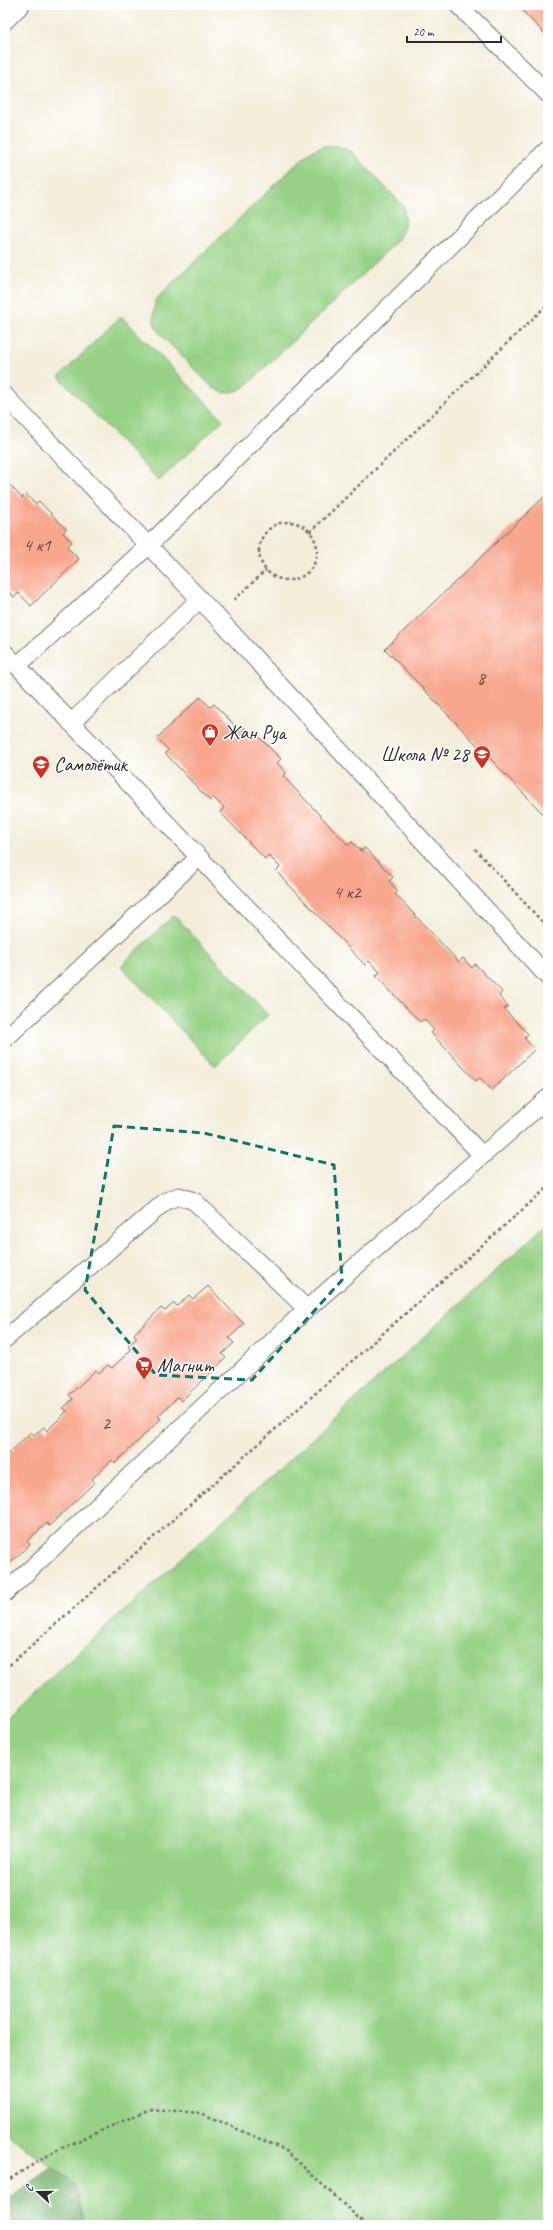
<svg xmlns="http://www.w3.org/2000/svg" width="553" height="2230" font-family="Caveat,sans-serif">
<rect width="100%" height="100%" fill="#fff"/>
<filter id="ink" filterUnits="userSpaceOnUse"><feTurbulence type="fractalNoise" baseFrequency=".025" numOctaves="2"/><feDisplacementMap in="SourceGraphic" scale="8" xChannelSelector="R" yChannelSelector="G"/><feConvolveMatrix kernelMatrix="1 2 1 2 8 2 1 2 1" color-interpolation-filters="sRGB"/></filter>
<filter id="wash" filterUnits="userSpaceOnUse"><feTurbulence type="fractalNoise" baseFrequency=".012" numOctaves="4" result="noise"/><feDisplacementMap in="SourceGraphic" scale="16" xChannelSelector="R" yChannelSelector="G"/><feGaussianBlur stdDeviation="0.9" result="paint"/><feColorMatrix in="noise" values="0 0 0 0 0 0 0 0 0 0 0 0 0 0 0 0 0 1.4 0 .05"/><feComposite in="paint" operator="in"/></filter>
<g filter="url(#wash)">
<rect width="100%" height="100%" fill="#f3edda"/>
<!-- green -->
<path fill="#96d185" stroke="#607e58" d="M323,146H338L352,152L403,206C407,221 404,231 395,243L247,385L237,391L225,393L213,388L161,335L154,323V313L155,302L161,294L309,152Z
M121,316L223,420L159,481L59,377Z
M174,915L268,1015L215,1066L121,966Z
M548,1223V2225H85L75,2185L5,2132V1720Z"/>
<!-- forest -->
<path fill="#78b372" stroke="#526f4e" d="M52,2168L75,2185L85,2225H5V2201Z"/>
<g id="blocks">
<!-- building -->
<path fill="#f8a68e" d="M517,5H548V37Z
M5,480L22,498L26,494L35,504L39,501L66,529L63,533L72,542L67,547L79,559L31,606L19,593L14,597L5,588Z
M548,493V613L543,617L548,623V819L385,649Z
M200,697L210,707L214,704L237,728L241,724L250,734L253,731L281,759L277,763L286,773L283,776L348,845L352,842L361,851L365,848L393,877L389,881L398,891L395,894L459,962L463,958L472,968L475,964L502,992L499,996L508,1006L504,1009L528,1034L524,1038L535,1049L492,1090L480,1078L476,1081L431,1033L434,1030L424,1019L420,1022L376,976L380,972L369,961L365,965L276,871L280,867L268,855L265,859L220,812L224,808L213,797L210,801L165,753L168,750L157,738Z
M208,1286L244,1324L229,1338L234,1343L222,1354L226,1358L181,1401L178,1397L158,1416L161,1419L115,1463L112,1460L92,1479L95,1482L49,1526L47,1523L27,1541L30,1544L5,1568V1464L7,1461L5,1457L31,1432L34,1435L44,1427L47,1431L67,1411L63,1408L73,1399L69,1395L96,1370L99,1373L108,1365L112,1368L131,1350L128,1346L137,1338L134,1334L161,1308L165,1311L174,1303L177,1306L189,1295L193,1299Z"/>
</g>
</g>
<g filter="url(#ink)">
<use href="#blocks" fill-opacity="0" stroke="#716f68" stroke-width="1"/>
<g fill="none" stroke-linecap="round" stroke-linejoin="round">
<!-- lane casing -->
<g stroke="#716f68" stroke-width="19">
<path id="lane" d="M458,5L548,94
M5,21L21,5
M5,396L217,617L548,977
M5,653L482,1155
M17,666L149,545L548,149
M71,723L200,599
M5,1039L198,858
M5,1339L166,1201L179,1196L194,1201L307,1309
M5,1593L307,1309L548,1098"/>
</g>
<!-- path -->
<path stroke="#716f68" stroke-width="2.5" stroke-dasharray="3 3" stroke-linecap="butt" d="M259 551a29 29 0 1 1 58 0a29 29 0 1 1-58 0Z
M310,532L548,304
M234,600L266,570
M475,849L548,928
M5,1669L548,1187
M5,2182L55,2151L150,2109L201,2113L285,2150L366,2225"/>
<!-- lane -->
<use href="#lane" stroke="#fff" stroke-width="17"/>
</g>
</g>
<!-- marked area -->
<path fill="none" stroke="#0f766e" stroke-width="3" stroke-dasharray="8 5" stroke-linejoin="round" d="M114,1126L204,1133L334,1165L342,1280L252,1380L156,1375L85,1290Z"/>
<!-- icons -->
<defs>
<g id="shop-pin" transform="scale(0.9)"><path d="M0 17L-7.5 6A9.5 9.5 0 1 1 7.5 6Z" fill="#c8321e" stroke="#fff"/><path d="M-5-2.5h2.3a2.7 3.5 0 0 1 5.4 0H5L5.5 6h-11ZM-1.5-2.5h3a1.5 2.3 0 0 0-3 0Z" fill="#fff"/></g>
<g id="school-pin" transform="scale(0.9)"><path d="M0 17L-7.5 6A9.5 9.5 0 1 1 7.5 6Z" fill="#c8321e" stroke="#fff"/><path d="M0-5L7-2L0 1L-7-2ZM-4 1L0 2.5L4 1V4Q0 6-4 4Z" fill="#fff"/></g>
<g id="supermarket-pin" transform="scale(0.9)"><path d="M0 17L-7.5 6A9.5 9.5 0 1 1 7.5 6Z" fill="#c8321e" stroke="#fff"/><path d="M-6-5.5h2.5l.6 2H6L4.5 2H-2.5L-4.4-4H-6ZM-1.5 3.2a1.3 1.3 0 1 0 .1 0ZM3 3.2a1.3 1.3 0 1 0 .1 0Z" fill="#fff"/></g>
</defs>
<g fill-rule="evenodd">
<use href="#shop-pin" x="210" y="732"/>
<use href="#school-pin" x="482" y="754"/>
<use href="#school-pin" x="41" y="764"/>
<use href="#supermarket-pin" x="144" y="1365"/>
</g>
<g text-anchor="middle" stroke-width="3" stroke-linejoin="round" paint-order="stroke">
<!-- number labels -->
<g font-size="18" fill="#5e4a44">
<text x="37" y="551">4 к1</text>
<text x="481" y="684">8</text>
<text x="347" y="898">4 к2</text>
<text x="106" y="1429">2</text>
</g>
<!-- poi labels -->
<g font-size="20" fill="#2b2b2b" stroke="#fff" text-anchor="start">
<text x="223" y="739">Жан Руа</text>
<text x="469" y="761" text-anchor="end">Школа № 28</text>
<text x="54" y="771">Самолётик</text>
<text x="157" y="1372">Магнит</text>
</g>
</g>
<!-- margin -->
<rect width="553" height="2230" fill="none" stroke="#fff" stroke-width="20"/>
<!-- north arrow -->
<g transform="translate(38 2192) rotate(291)" stroke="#ffffff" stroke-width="3" paint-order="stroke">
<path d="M0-3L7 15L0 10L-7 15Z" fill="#2b2b2b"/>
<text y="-6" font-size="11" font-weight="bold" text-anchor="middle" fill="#2b2b2b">С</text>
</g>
<!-- scale -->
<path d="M407 36v6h94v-6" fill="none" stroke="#2b2b2b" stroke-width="2"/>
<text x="413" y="36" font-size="12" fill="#2b2b2b" stroke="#ffffff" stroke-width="3" paint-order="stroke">20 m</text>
</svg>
